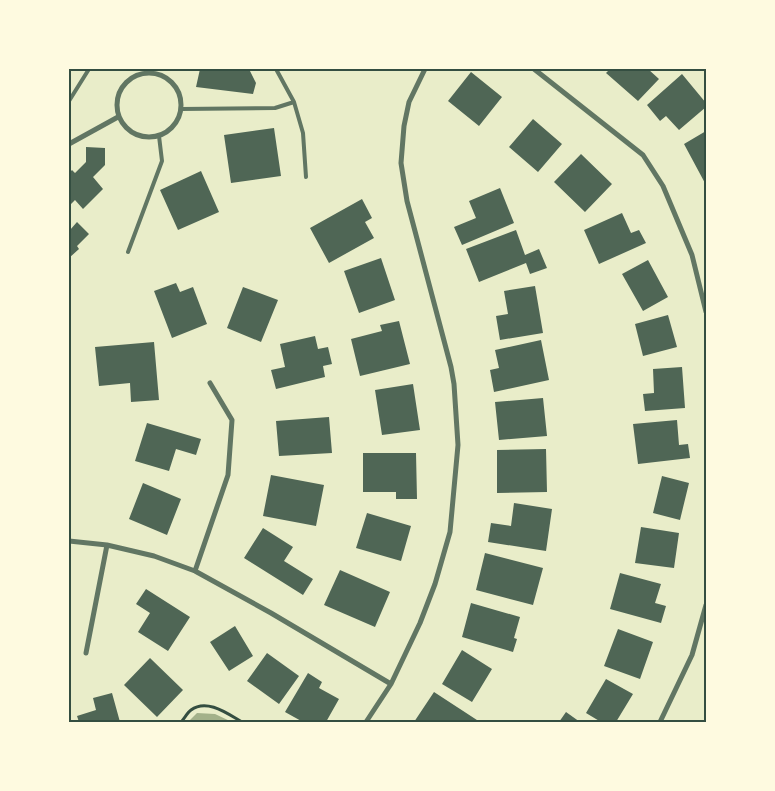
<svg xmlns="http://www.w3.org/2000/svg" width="775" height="791" font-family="'DM Sans',sans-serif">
<rect width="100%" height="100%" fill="#e9edc9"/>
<!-- water -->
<path fill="#a3b18a" d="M197,713L215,714L232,722H188Z"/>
<!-- building -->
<path fill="#4f6655" d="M200,69H249L256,83L253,94L196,87Z
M610,69H648L659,79L638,101L606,73Z
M471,72L502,97L479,126L448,101Z
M682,74L706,103V107L679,130L666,116L660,121L647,105Z
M533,119L562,144L538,172L509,147Z
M274,128L281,176L231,183L224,135Z
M706,131V185L684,144Z
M86,147L105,148V165L93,177L103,189L83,209L75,200L69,206V173L72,170L75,173L86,162Z
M581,154L612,184L585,212L554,182Z
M201,171L219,212L178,230L160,190Z
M500,188L514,223L462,245L454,227L476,218L469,201Z
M362,199L372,218L365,222L374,238L329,263L310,228Z
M622,213L631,233L639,230L646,243L599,264L584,230Z
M77,222L89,234L77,246L79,249L69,258V228L70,230Z
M516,230L525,255L539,249L547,268L530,274L526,263L479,282L466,249Z
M381,258L395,300L359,313L344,271Z
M648,260L668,297L643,311L622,274Z
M176,283L180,292L193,287L207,324L172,338L154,291Z
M535,286L543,333L500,340L496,316L508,314L504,291Z
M243,287L278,300L261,342L227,328Z
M668,315L677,347L643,356L635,324Z
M399,321L410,364L360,376L351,339L382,331L380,325Z
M315,336L318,349L328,347L332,364L323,366L325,377L276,389L271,370L285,367L280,344Z
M541,340L549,380L494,392L490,370L499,368L495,350Z
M154,342L159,400L131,402L130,383L99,386L95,347Z
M682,367L685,408L645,411L643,394L654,393L653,369Z
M413,384L420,430L382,435L375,390Z
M543,398L547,436L499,440L495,402Z
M329,417L332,453L279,456L276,421Z
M677,420L679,445L688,444L690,458L638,464L633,424Z
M147,423L201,439L196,455L176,449L169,471L135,461Z
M546,449L547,492L497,493V450Z
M363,453H416L417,499H396V492H363Z
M271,475L324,485L316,526L263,516Z
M662,476L689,483L680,520L653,513Z
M143,483L181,499L167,535L129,519Z
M514,503L552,509L546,551L488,542L491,523L511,526Z
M367,513L411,526L401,561L356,548Z
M641,527L679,533L674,568L635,563Z
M263,528L293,547L284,561L313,579L303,595L244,558Z
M485,553L543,568L533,605L476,590Z
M340,570L390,592L375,627L324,605Z
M620,573L661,584L655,603L666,606L661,623L610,609Z
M146,589L190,617L168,651L138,632L150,613L136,604Z
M471,603L520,617L514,638L517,639L513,652L462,637Z
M235,626L253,656L229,671L210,642Z
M618,629L653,642L640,679L604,666Z
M462,650L492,669L472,702L442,684Z
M267,653L299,676L279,704L247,681Z
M150,658L183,690L157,717L124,685Z
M308,673L322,682L319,688L339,699L326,722H303L285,712Z
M606,679L633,694L616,722H601L586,713Z
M434,692L480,722H414Z
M112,693L120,722H79L77,716L96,710L93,698Z
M566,712L580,722H559Z"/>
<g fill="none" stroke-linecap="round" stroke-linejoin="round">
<!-- path -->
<path stroke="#344e41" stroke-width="3" d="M181,722C184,719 187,713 191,710C207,698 228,714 242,722"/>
<!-- service -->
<path stroke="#617663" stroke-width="4" d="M276,69L294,102L303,133L306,177
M69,101L89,69
M181,109L275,108L294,102
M128,252L162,161L159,136"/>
<!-- minor -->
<path stroke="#617663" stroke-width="5" d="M534,69L643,155L663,186L692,255L706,312
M117 105a32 32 0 1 1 64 0a32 32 0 1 1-64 0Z
M69,144L118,117
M69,541L107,545L154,556L195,571L271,613L391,684
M195,571L228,475L232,420L210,383
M86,653L107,545
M366,722L391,684L420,623L435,584L450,532L458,445L454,384L451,367L407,201L401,163L404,126L409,102L425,69
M660,722L692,655L706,605"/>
</g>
<!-- border -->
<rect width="775" height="791" fill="none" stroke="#fefae0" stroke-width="140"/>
<rect x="70" y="70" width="635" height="651" fill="none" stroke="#344e41" stroke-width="2"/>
</svg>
